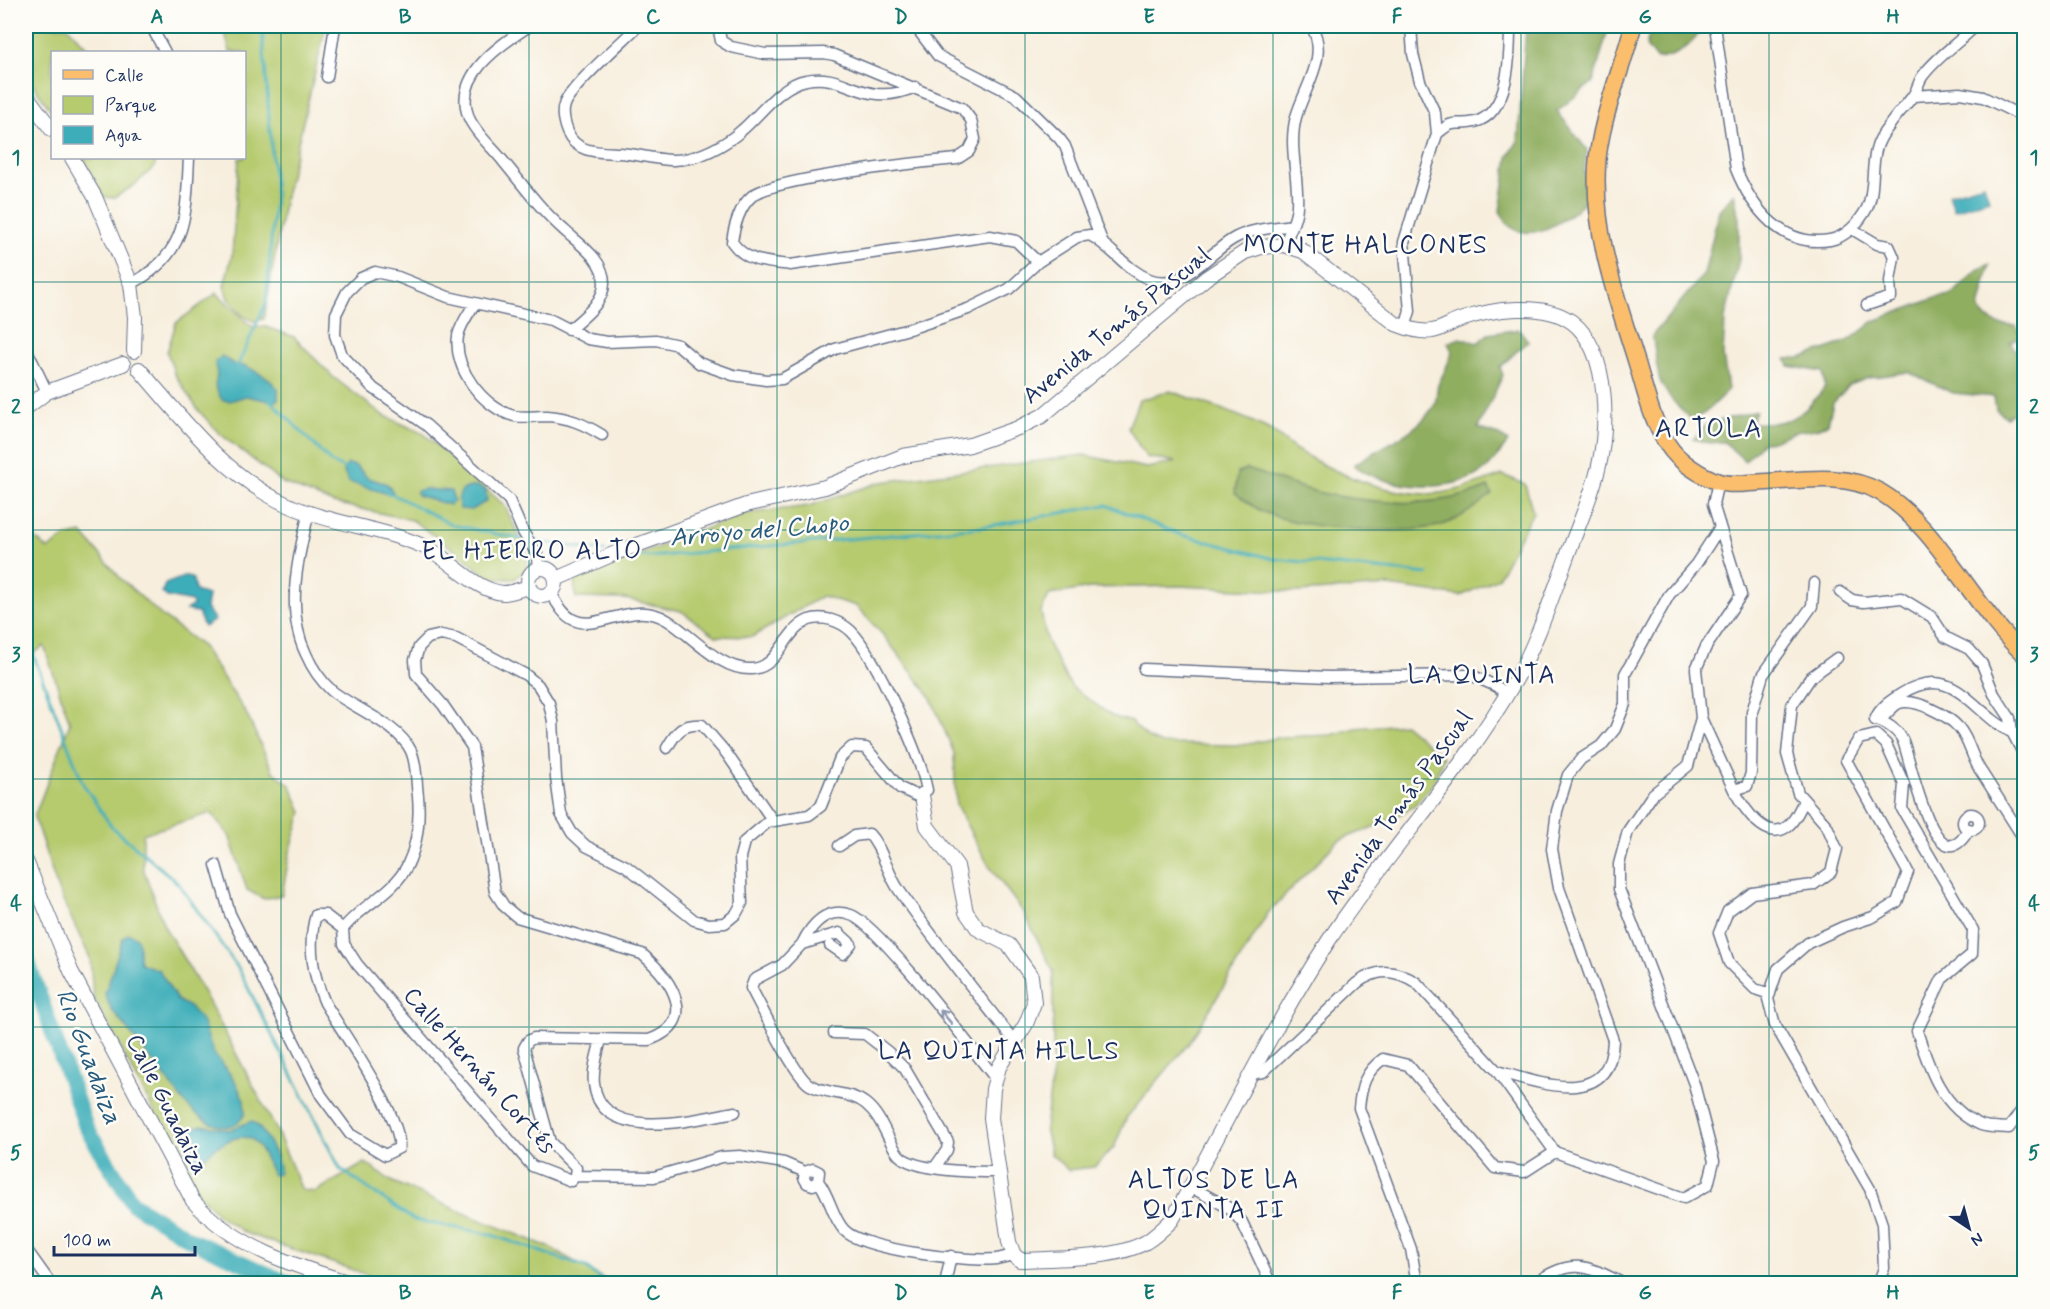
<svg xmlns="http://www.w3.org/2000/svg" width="2050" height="1309" font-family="Mynerve,sans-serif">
<rect width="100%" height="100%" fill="#fdfcf7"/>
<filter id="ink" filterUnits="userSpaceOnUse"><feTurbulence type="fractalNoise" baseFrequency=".0167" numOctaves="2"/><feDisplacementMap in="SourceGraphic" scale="12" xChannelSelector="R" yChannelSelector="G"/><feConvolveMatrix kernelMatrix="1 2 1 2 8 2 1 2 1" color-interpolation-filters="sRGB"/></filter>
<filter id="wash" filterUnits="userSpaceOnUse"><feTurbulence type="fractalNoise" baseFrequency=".008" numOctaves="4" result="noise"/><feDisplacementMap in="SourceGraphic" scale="24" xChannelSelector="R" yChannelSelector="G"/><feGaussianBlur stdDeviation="1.35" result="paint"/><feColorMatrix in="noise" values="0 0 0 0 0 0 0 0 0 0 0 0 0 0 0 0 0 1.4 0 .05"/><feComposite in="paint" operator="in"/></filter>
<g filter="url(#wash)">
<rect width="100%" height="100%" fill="#f7eedd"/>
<!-- green -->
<path fill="#b6ca6e" stroke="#687c66" stroke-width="1.5" d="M26,26H67L91,52H52V112L26,75Z
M223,26H326L285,197L264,319L253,321L243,316L228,299L224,286L232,255L239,158H244V52H230Z
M83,158H155V166L136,184L114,198L103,197Z
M217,293L251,326L266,327L294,337L333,377L383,415L424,434L468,472L505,506L527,553L528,569L514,579L489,578L457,552L412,520L333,503L283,483L219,433L198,410L175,375L167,352L176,323Z
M1170,391C1203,403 1237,413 1268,429C1279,435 1288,445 1298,451C1337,474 1381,493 1427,494C1453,494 1479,483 1503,475L1525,484L1533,512L1498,578L1461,596L1388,586L1298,592L1179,586L1090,588L1049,595L1041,612L1047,641L1066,678L1072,687L1112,716L1131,722L1148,738L1162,744L1242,745L1282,737L1331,735L1356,728L1404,724L1443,757L1434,783L1413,807L1383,823L1338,841L1268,913L1190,1042L1127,1117L1114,1147L1094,1167L1068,1170L1051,1154L1045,1128L1053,1070V971L1024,913L989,866L956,805L954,753L930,696L884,636L856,606L822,596L752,637L716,636L681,611L625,599L576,598L574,580L743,514L809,506L881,482L1083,455L1147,468L1176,462L1146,457L1128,428L1139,400Z
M26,531L48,549L67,536L82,533L121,579L161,615L203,647L246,713L273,771L291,786L302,812L290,852L282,895L264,899L247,890L229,835L211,813L143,834V868L164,926L203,991L276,1129L302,1190L315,1192L365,1163L393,1182L478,1219L551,1248L611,1283H391L245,1233L218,1215L197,1192L93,997L90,958L58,890L34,817L70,723L44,646L26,659Z"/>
<!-- forest -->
<path fill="#90ae61" stroke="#566e60" stroke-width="1.5" d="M1526,26H1609L1593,82L1557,111L1587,150L1584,170L1590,195C1575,214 1536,245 1511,227C1506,224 1503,216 1500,211L1508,157L1518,141Z
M1651,26H1705C1691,44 1681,57 1656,59L1646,46Z
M1734,193L1739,219V260L1725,318L1723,354L1728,390L1705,413L1691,420C1680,409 1668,397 1661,383C1656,374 1656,349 1652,336L1704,274L1719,210Z
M1990,264L1979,308C1989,324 1998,325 2016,326L2021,336L2010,343C2032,366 2024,383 2019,411L2006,417L1996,409L1994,397L1953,393L1908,372L1868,378L1850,385L1833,403L1828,423C1814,431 1816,429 1801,431C1787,432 1781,442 1763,442L1745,461L1724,442L1709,443L1693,439L1707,424L1756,411L1751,423C1791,425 1801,418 1825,387L1823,372L1789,366L1786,359L1800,358L1835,346L1851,339L1874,321L1938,297L1952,295L1977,270Z
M1519,329L1528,341L1500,367L1503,375L1478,428L1499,435L1508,442C1501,451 1495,461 1487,468C1456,495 1385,490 1354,465C1380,445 1420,434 1435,403C1437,398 1436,391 1438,385C1443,373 1449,365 1452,351L1448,343L1460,338L1478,343L1488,334Z
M1247,469C1273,477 1300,489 1326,494C1380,504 1437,509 1488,487L1492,494C1477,506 1463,517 1445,524C1403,537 1307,529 1266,513C1255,509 1244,499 1235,493L1237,473Z"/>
<!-- water -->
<path fill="#3daeb9" stroke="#2c6e8c" stroke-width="1.5" d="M1984,184L1989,199L1954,210L1949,194Z
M222,356L235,365L246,366L269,379L278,389V399L274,402L246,396L230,401L222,400L215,386L217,375L215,362Z
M348,464L356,466L368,478L387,484L393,492L388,494L348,482L343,470Z
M477,486L486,491L487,501L472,510L460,509C455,493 462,487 477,486Z
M425,489L451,491L454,501L449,505L417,495V491Z
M186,576L193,579L195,591L208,595L206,608L215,620L204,627L198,613L186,610L193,605L192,602L167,597L162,592L165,584Z
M128,934C144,936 137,951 140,963L159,970L177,1000L191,1008L202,1021L214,1054L234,1079L244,1100L245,1114C227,1146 185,1109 174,1088L111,1009L105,994L123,938Z
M252,1121C262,1126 284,1164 278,1174L273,1175C268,1165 263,1150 255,1142C240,1128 211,1149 201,1161L192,1160L187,1140L192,1128L202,1125L229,1130Z"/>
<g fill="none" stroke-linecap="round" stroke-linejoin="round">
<!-- stream -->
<path stroke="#3daeb9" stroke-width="3" d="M237,367L266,303L275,195L262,26
M269,399L331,462L345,469
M388,492L453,525L525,540
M532,541L605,551
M627,554L649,557L982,527L1106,505L1182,535L1274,559L1428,574
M26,636L83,784L111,826L178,883L238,968L340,1169L414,1220L489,1234L585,1267L607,1284"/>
<!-- river -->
<path stroke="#3daeb9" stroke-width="16" d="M26,957L86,1127L133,1204L191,1240L290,1284"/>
</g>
</g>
<g filter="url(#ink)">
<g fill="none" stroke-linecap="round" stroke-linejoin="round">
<!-- minor casing -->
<g stroke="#68728a" stroke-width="13">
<path id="minor" d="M151,26L165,52
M529,26C500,45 452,76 469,118C476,134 493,148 503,161C523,185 540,209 564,230C579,244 604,259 604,283C604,303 582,318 569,330
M638,26C623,41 569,88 564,105C561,113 564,125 567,132C576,153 598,152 618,153C642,154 667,164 690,158C708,154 729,142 742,130C761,114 780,85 806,80C847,71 863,110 915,87
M718,26L721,41L731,47L765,54L824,53L834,55L962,108L971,120L975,139L969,151L957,159C923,162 773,178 752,196C740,206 734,226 732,242C747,263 767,262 790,265L990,236L1016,241L1038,262
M915,26L938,56L1016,96L1059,138L1065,146L1102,241
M1715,26L1736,169C1752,209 1783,248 1830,240C1846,237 1859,223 1867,208C1875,191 1871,168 1876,150C1878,142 1884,132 1889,126C1896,115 1905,107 1912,97C1917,91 1918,83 1922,77C1936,57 1959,43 1975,26
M327,77L335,26
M1913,96L1960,93L1983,97L2024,117
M1437,134C1456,117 1455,127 1475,122C1510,113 1510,53 1510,26
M1852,229L1877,244L1889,246L1894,257L1890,281L1891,297L1867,305
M1284,245C1289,233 1297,218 1297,205C1299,176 1288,147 1296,117C1304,88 1330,55 1311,26
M131,284C188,254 186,216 189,158
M475,303C469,313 460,325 458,336C453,368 483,408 514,416C524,418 536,416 547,416C568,417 584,424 602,435
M1405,328L1410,311L1404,242L1437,134L1435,113L1420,81L1413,54L1411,26
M26,348L47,392
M309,512C298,556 285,611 306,654C312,668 321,681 332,691C355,709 399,725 411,751C417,764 416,781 418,796C420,820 418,844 407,866C393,894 361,905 343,929L344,944L357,964L532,1166L571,1181L575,1176L576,1168L550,1142L524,1048L528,1041L534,1038L649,1040C701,1022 671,979 642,954L517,917L504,906L495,892L472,747L443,705L416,674L415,660L419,647L428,638L441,635L456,638L526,675L538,685L549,703L553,721L556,778L561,814L572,833L586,846L626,866L694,920L709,924L725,923L736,914L742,903L740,857L744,842L768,822L809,815L821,806L840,758L852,747L866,748L900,788L917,796L927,790C920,755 876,656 851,631C840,621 823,615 809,620C784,630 780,667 752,669C720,671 692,635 667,620C632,599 599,632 574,620C563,615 557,603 551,593
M538,568L537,554L523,532L509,500L426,425L373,388L342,355L335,335L336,314L347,292L361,278L375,272L398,277L448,297L551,320L588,339L607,342L656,340L678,345L699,363L733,375L766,380L782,379L835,349L909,329L968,309L1009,289L1038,262L1077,237L1090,235C1112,247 1125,269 1149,279C1183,292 1207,254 1233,239C1250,229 1273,228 1292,225
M1840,592L1852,600L1864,602L1901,598L1932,617L1945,637L1969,649L1982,664L1994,694L2010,718L2012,732L2024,755
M1144,669L1329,677L1471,675L1496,686L1507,694
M1701,718L1734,790L1747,786L1751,773L1752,712L1763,675L1812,606L1814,583
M1880,720C1886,715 1891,708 1897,704C1913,696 1949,716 1959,728C1970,741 1972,760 1982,773C1996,795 2010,817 2024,839
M667,748C676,732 683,723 702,725L727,754L773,821
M1734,790C1743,807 1767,845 1789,825C1796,819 1800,808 1804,801
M1963 822a8 8 0 1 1 16 0a8 8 0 1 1-16 0Z
M1969,829C1935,891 1910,757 1903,741C1899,731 1885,721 1875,720C1879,708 1890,701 1901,694C1944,667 1962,695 1993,720C2003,728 2014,733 2024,741
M839,846L854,836L869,834C883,849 887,873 899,890C935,942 975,991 1014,1041
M216,865L230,914L321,1095L350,1134L385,1155L399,1148C403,1118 343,1033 325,1003C313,976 307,944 316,915H325L343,929
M802,944C811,925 827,906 851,915C879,925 971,1048 996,1079
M830,945L843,954L851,944L839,933L802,944L782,965L754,980L751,988C761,1006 795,1077 810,1085C828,1095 850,1091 866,1104C882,1117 887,1139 898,1154C912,1172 978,1172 1000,1172
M1770,994L1755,989L1729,963L1719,933L1728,911L1752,893L1813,885L1831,872L1837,849L1827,826L1798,793L1787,754L1792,705L1811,677L1837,658
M834,1033L865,1034L888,1052L905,1069L948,1142L947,1150L935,1167
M601,1039C598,1053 592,1069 594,1084C601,1145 696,1119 735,1112
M1497,1071C1539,1083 1611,1110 1613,1040L1559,888L1552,849L1557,811L1568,775L1581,759L1601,746L1615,729L1625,704V674L1669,595L1696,564L1720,527
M1250,1074L1263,1072L1357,983C1378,968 1395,969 1417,983L1497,1071L1555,1152L1684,1198L1708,1185L1714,1161L1694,1084L1619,889V864L1628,831L1653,794L1688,766L1701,718L1696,669L1706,647L1741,595L1713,504L1718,482
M575,1176L654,1177L722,1157L740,1156L784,1163L805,1172L813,1169L819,1172L818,1181L813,1185L807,1183L804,1178L805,1172
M818,1181C830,1196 832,1217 844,1230C862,1250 968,1262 996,1259C1002,1258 1008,1256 1014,1255
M1191,1187L1229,1208L1242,1222L1271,1284
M26,1249L51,1284
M945,1284L951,1256
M1417,1284L1411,1249L1359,1108C1361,1086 1365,1072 1383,1059L1408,1065L1495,1168L1524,1172L1555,1152
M1533,1284C1573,1258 1584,1264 1624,1284
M1878,1284L1884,1268L1882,1224L1870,1189L1775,1025L1768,999L1778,969L1808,943L1843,927L1873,917L1897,902L1908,872L1846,760L1859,739L1876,735L1886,744L1904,784L1902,809L1973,930L1972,954L1942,979L1917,1031C1929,1068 1942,1109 1981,1125C1989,1128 2001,1127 2009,1128L2024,1107"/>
</g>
<!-- tertiary casing -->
<g stroke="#68728a" stroke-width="16">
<path id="tertiary" d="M26,95L52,130
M72,158L95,197L131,284L135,317L134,351
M139,369C181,417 226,477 286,504C330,524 380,527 425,547C451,559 473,590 503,593C511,593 521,589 529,587
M26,408L47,392L123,364
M528 582a14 14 0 1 1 28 0a14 14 0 1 1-28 0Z
M556,579L618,552L746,505L825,487L903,456L970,445L1018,428L1042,416L1206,278L1245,252L1261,247L1284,245L1303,251L1396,324C1406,328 1421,333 1432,331C1441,330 1451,323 1460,320C1491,309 1543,301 1572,322C1611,352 1609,434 1596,477C1588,505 1575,533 1565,562C1550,602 1537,642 1516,679C1463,772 1388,851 1329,940C1270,1030 1225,1127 1172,1220C1164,1228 1156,1236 1146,1242C1114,1260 1057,1258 1020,1260L1014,1255L1009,1242L991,1118L993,1089L999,1067L1026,1024L1034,1003L1031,976L1009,945L978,929L966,912L957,866L927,826L922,795
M26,861L71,971L193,1201C234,1247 296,1267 354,1284"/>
</g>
<!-- primary casing -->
<g stroke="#68728a" stroke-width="19">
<path id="primary" d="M1633,26C1622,69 1599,123 1597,166C1593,234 1616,296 1636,360C1645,389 1651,420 1668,445C1678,461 1701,476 1719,482C1728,485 1740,484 1750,483C1791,482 1843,470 1880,492C1936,524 1974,609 2024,654"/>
</g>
<!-- minor -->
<use href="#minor" stroke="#fff" stroke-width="10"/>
<!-- tertiary -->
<use href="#tertiary" stroke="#fff" stroke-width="14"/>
<!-- primary -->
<use href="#primary" stroke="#fabe6d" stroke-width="16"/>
</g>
<!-- one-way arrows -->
<defs><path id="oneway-shaft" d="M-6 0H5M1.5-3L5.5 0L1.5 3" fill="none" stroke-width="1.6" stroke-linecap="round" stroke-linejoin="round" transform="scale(1.5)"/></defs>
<use stroke="#8d97ae" href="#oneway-shaft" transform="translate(946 1017) rotate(-130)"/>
</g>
<!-- grid -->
<path fill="none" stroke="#0f766e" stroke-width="1.5" stroke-opacity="0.55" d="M281,26V1284M529,26V1284M777,26V1284M1025,26V1284M1273,26V1284M1521,26V1284M1769,26V1284M26,282H2024M26,530H2024M26,779H2024M26,1027H2024"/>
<g text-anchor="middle" stroke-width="5" stroke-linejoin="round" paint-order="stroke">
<!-- street labels -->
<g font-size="24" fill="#1b2f5e" stroke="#fdfcf7">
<text transform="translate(1116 325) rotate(-39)" y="8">Avenida Tomás Pascual</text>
<text transform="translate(1398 807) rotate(-54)" y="8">Avenida Tomás Pascual</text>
<text transform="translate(480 1070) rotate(48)" y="8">Calle Hernán Cortés</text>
<text transform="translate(168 1104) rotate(63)" y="8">Calle Guadaiza</text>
</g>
<!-- neighbourhood labels -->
<g font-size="26" letter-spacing="1.5" fill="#1b2f5e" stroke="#fdfcf7">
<text x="1366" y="253">MONTE HALCONES</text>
<text x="532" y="559">EL HIERRO ALTO</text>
<text x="1482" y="683">LA QUINTA</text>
<text x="999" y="1059">LA QUINTA HILLS</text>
<text x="1214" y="1188">ALTOS DE LA<tspan x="1214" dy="30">QUINTA II</tspan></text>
</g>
<!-- water labels -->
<g font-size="26" font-style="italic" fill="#275b7e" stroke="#fdfcf7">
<text transform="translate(759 529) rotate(-5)" y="9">Arroyo del Chopo</text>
<text transform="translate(90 1056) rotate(69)" y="9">Rio Guadaiza</text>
</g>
<!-- quarter labels -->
<g font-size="27" letter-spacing="1.5" fill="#1b2f5e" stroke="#fdfcf7">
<text x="1709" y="437">ARTOLA</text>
</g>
</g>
<!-- margin -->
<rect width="2050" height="1309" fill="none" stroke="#fdfcf7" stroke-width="66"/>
<!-- legend -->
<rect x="51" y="51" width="195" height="108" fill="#fdfcf7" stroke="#a3aaba" stroke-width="1.5"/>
<rect x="63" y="70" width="30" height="9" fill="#fabe6d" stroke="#a3aaba" stroke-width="1.5"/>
<text x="105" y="81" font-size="18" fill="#1b2f5e">Calle</text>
<rect x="63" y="96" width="30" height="18" fill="#b6ca6e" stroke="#a3aaba" stroke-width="1.5"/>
<text x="105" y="111" font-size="18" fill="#1b2f5e">Parque</text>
<rect x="63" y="126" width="30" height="18" fill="#3daeb9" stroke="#a3aaba" stroke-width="1.5"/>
<text x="105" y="141" font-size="18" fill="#1b2f5e">Agua</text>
<!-- north arrow -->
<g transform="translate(1969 1228) rotate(144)" stroke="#fdfcf7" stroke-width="4.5" paint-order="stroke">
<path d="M0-4.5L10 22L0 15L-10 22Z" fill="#1b2f5e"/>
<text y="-9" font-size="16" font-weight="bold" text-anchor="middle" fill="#1b2f5e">N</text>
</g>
<!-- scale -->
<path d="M54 1246v9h141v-9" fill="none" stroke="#1b2f5e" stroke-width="3"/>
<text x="63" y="1246" font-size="18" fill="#1b2f5e" stroke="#fdfcf7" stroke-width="4.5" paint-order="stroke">100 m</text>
<rect x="33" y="33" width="1984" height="1243" fill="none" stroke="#0f766e" stroke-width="2"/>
<g font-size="20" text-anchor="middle" font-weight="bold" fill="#0f766e">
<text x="157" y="23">A</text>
<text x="405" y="23">B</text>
<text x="653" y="23">C</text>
<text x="901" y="23">D</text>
<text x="1149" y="23">E</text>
<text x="1397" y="23">F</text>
<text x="1645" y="23">G</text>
<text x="1893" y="23">H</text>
<text x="16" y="164">1</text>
<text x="2034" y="164">1</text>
<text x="16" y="413">2</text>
<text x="2034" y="413">2</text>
<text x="16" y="661">3</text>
<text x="2034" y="661">3</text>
<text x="16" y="910">4</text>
<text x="2034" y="910">4</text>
<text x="16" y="1159">5</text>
<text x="2034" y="1159">5</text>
<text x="157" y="1299">A</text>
<text x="405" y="1299">B</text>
<text x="653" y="1299">C</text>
<text x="901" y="1299">D</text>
<text x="1149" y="1299">E</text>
<text x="1397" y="1299">F</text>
<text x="1645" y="1299">G</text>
<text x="1893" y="1299">H</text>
</g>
</svg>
